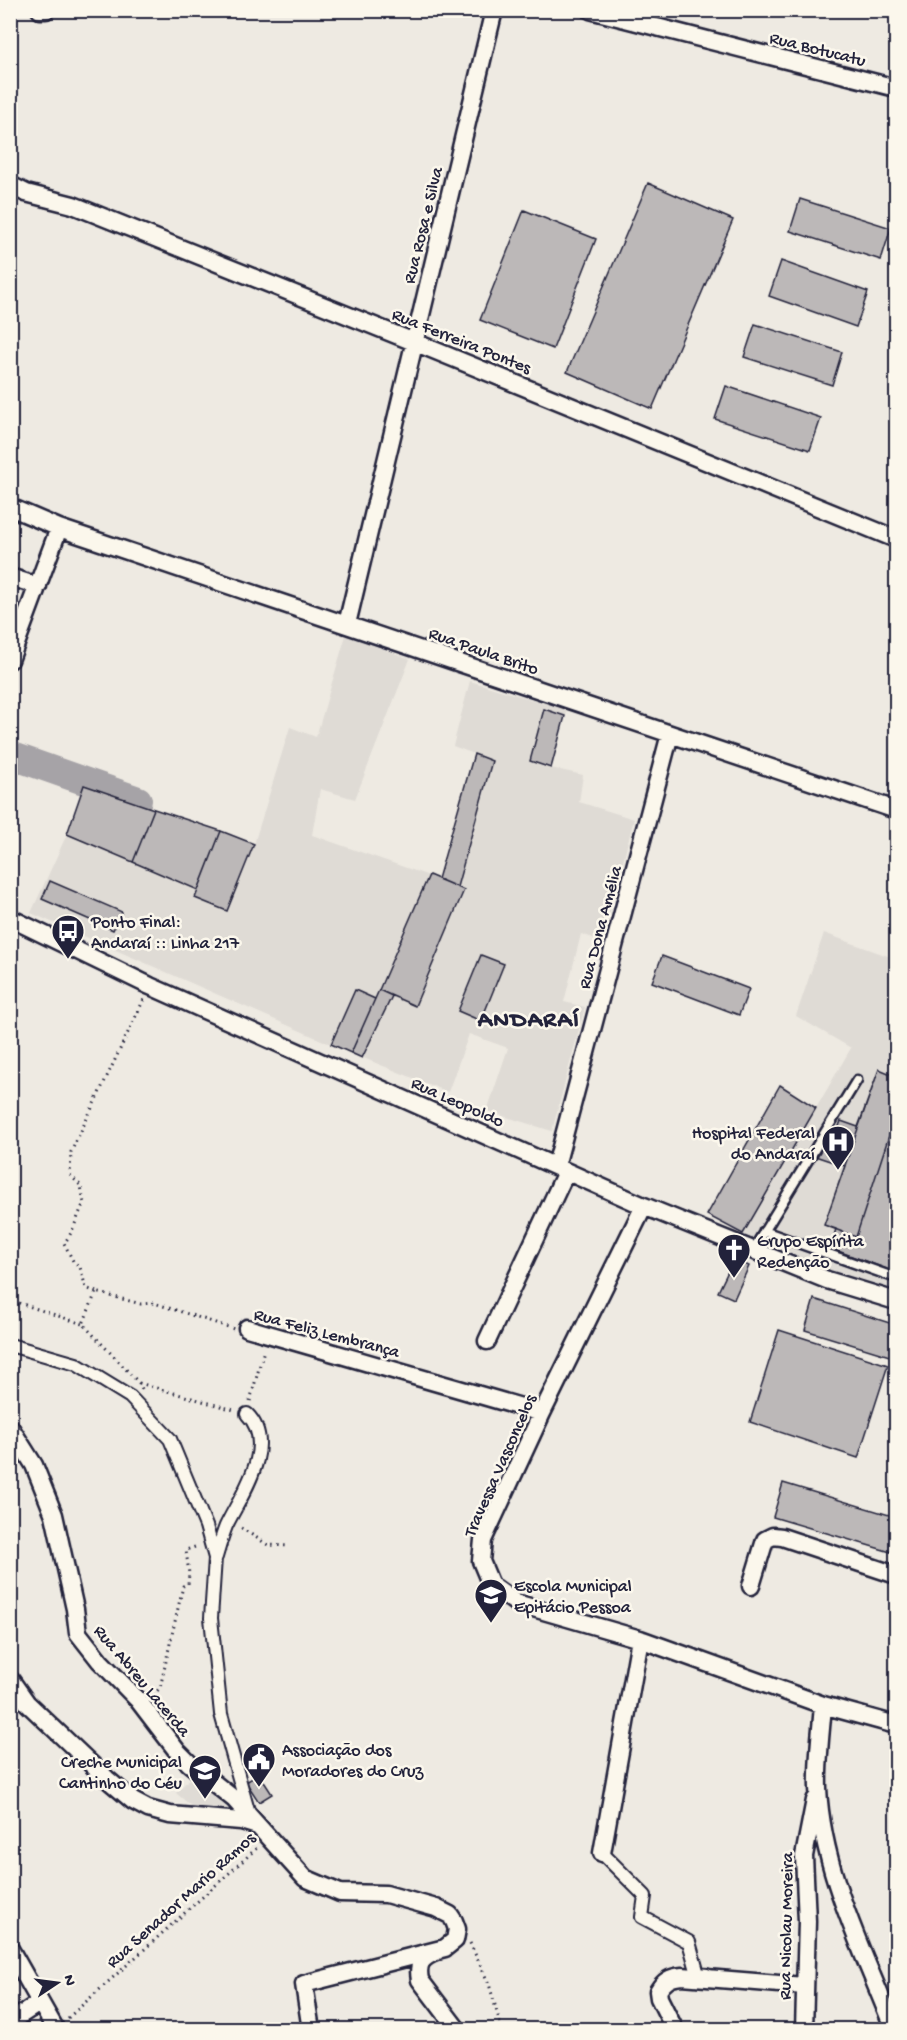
<svg xmlns="http://www.w3.org/2000/svg" width="907" height="2040" font-family="'Gochi Hand',sans-serif">
<rect width="100%" height="100%" fill="#eeeae2"/>
<filter id="ink" filterUnits="userSpaceOnUse"><feTurbulence type="fractalNoise" baseFrequency=".0167" numOctaves="2"/><feDisplacementMap in="SourceGraphic" scale="12" xChannelSelector="R" yChannelSelector="G"/><feConvolveMatrix kernelMatrix="1 2 1 2 8 2 1 2 1" color-interpolation-filters="sRGB"/></filter>
<g filter="url(#ink)">
<!-- built -->
<path fill="#dfdbd5" d="M346,635L410,659L355,799L320,789L312,835L438,879L474,754L453,746L470,681L567,710L551,768L583,775L579,802L634,819L602,941L581,934L564,1002L585,1007L552,1131L487,1111L508,1048L469,1034L448,1092L351,1053L31,913L67,834L84,785L254,844L290,727L316,737Z
M824,933L896,959V1296L829,1276L743,1234L851,1048L796,1016Z
M195,1773L235,1807L227,1814L197,1811L176,1793Z"/>
<g fill="none" stroke-linecap="round" stroke-linejoin="round">
<!-- river -->
<path stroke="#a6a3a7" stroke-width="28" d="M10,755L138,800"/>
</g>
<!-- building -->
<path fill="#bcb8b8" stroke="#22223b" stroke-width="1.5" d="M648,183L733,220L652,409L567,372Z
M800,199L891,228L881,260L790,231Z
M524,210L596,239L553,349L480,320Z
M781,261L868,292L856,327L769,296Z
M755,324L842,352L832,385L744,357Z
M726,386L821,418L810,450L715,419Z
M544,709L565,716L551,768L530,761Z
M474,754L492,761L457,887L438,879Z
M84,785L154,809L133,862L67,834Z
M154,809L221,831L198,890L133,862Z
M221,831L254,844L227,911L195,898Z
M429,875L464,890L415,1006L379,990Z
M50,881L122,912L113,930L42,899Z
M481,955L504,964L481,1021L458,1011Z
M662,956L749,989L739,1015L652,982Z
M355,990L375,999L351,1053L331,1044Z
M379,990L392,996L362,1058L351,1053Z
M879,1069L896,1076V1259L892,1271L830,1248L836,1229L824,1225L845,1166L815,1156L821,1141L832,1145L841,1121L858,1127Z
M879,1069L896,1076V1114L856,1237L824,1225Z
M780,1085L816,1108L743,1234L707,1215Z
M734,1259L749,1266L734,1299L718,1292Z
M814,1299L896,1325V1358L805,1330Z
M779,1330L888,1365L858,1458L750,1422Z
M783,1483L896,1517V1543L894,1553L773,1517Z
M259,1774L272,1794L259,1802L246,1782Z"/>
<g fill="none" stroke-linecap="round" stroke-linejoin="round">
<!-- service casing -->
<g stroke="#22223b" stroke-width="13">
<path id="service" d="M764,1231L896,1278
M753,1250L857,1080"/>
</g>
<!-- pedestrian casing -->
<g stroke="#22223b" stroke-width="16">
<path id="pedestrian" d="M10,1345L76,1364L130,1397L170,1439L206,1526L215,1558L211,1618L221,1714L249,1814
M216,1557C219,1547 222,1536 226,1526C241,1495 278,1445 247,1414
M602,1853L645,1896L642,1917L689,1942L698,1974L707,1975"/>
</g>
<!-- minor casing -->
<g stroke="#22223b" stroke-width="21">
<path id="minor" d="M40,10H46
M590,10L896,88
M10,185L26,193L73,205L414,342L896,539
M10,507L59,528L896,810
M10,577L38,586
M347,624L494,10
M10,660L59,528
M10,918L150,986L644,1206L827,1280L896,1301
M556,1166L670,734
M644,1206L542,1413L483,1540L481,1561L491,1585L516,1603L640,1639L823,1705L896,1725
M247,1328L542,1413
M487,1341L566,1172
M10,1427L34,1465L54,1515L75,1609L78,1633L100,1661L138,1700L177,1751L190,1764L234,1799L305,1878L340,1893L386,1894L436,1908L450,1915L454,1921L457,1929L455,1940L445,1948L304,1984L311,2030
M751,1586L765,1540L773,1536L782,1537L896,1575
M10,1679L27,1703L107,1779L133,1801L148,1809L170,1815L241,1821L258,1826
M823,1705C821,1732 817,1761 818,1788C822,1872 864,1952 894,2030
M602,1853L640,1639
M10,1949L56,2030
M436,1952C421,1958 417,1964 420,1980L458,2030
M10,2022L39,2003
M675,2030L659,1998L658,1991C664,1981 670,1977 682,1976L804,1986
M804,2030L807,1921L804,1856L815,1800"/>
</g>
<!-- path -->
<path stroke="#22223b" stroke-width="3" stroke-dasharray="1.5 4.5" stroke-linecap="butt" d="M96,1292L86,1288L80,1267L73,1261L64,1243C74,1232 77,1216 84,1203L81,1186L70,1175L71,1152L144,999
M13,1301L83,1324
M139,1383L234,1410
M142,1389L139,1383L83,1324L96,1292L141,1304L154,1303L234,1329
M250,1401L264,1350
M241,1528L268,1545L290,1546
M153,1695L160,1688L183,1586L188,1584L189,1574L186,1550L198,1546
M470,1943L489,1984L502,2030
M68,2018L257,1848"/>
<!-- service -->
<use href="#service" stroke="#fbf7ec" stroke-width="8"/>
<!-- pedestrian -->
<use href="#pedestrian" stroke="#fbf7ec" stroke-width="12"/>
<!-- minor -->
<use href="#minor" stroke="#fbf7ec" stroke-width="16"/>
</g>
</g>
<!-- icons -->
<defs>
<g id="bus-pin" transform="scale(1.725)"><path d="M0 17L-7.5 6A9.5 9.5 0 1 1 7.5 6Z" fill="#22223b" stroke="#fbf7ec"/><path d="M-5-6H5V4H4V6H2V4H-2V6H-4V4H-5ZM-3.5-4V0h7V-4ZM-3.5 1.2v1.5H-2V1.2ZM2 1.2v1.5H3.5V1.2Z" fill="#fff"/></g>
<g id="hospital-pin" transform="scale(1.725)"><path d="M0 17L-7.5 6A9.5 9.5 0 1 1 7.5 6Z" fill="#22223b" stroke="#fbf7ec"/><path d="M-5-5h3v3.5h4V-5h3V5h-3V1.5h-4V5h-3Z" fill="#fff"/></g>
<g id="church-pin" transform="scale(1.725)"><path d="M0 17L-7.5 6A9.5 9.5 0 1 1 7.5 6Z" fill="#22223b" stroke="#fbf7ec"/><path d="M-1.2-6h2.4v3.5h3.3v2.4h-3.3V6h-2.4V-.1h-3.3v-2.4h3.3Z" fill="#fff"/></g>
<g id="school-pin" transform="scale(1.725)"><path d="M0 17L-7.5 6A9.5 9.5 0 1 1 7.5 6Z" fill="#22223b" stroke="#fbf7ec"/><path d="M0-5L7-2L0 1L-7-2ZM-4 1L0 2.5L4 1V4Q0 6-4 4Z" fill="#fff"/></g>
<g id="civic-pin" transform="scale(1.725)"><path d="M0 17L-7.5 6A9.5 9.5 0 1 1 7.5 6Z" fill="#22223b" stroke="#fbf7ec"/><path d="M-.6-6.5H3V-4.5H.6V-3L4-1V1h2V6H-6V1h2V-1L-.6-3ZM-1.2 2.5V6h2.4V2.5Z" fill="#fff"/></g>
</defs>
<g fill-rule="evenodd">
<use href="#bus-pin" x="68" y="931"/>
<use href="#hospital-pin" x="838" y="1142"/>
<use href="#church-pin" x="734" y="1250"/>
<use href="#school-pin" x="491" y="1595"/>
<use href="#civic-pin" x="259" y="1759"/>
<use href="#school-pin" x="205" y="1771"/>
</g>
<g text-anchor="middle" stroke-width="5" stroke-linejoin="round" paint-order="stroke">
<!-- street labels -->
<g font-size="18" fill="#22223b" stroke="#fbf7ec">
<text transform="translate(818 48) rotate(14)" y="6">Rua Botucatu</text>
<text transform="translate(422 225) rotate(-76)" y="6">Rua Rosa e Silva</text>
<text transform="translate(462 340) rotate(22)" y="6">Rua Ferreira Pontes</text>
<text transform="translate(484 650) rotate(19)" y="6">Rua Paula Brito</text>
<text transform="translate(599 927) rotate(-75)" y="6">Rua Dona Amélia</text>
<text transform="translate(458 1101) rotate(24)" y="6">Rua Leopoldo</text>
<text transform="translate(327 1332) rotate(15)" y="6">Rua Feliz Lembrança</text>
<text transform="translate(499 1465) rotate(-66)" y="6">Travessa Vasconcelos</text>
<text transform="translate(143 1680) rotate(50)" y="6">Rua Abreu Lacerda</text>
<text transform="translate(180 1899) rotate(-42)" y="6">Rua Senador Mario Ramos</text>
<text transform="translate(785 1926) rotate(-89)" y="6">Rua Nicolau Moreira</text>
</g>
<!-- poi labels -->
<g font-size="18" fill="#22223b" stroke="#fbf7ec" text-anchor="start">
<text x="91" y="927">Ponto Final:<tspan x="91" dy="21">Andaraí :: Linha 217</tspan></text>
<text x="815" y="1138" text-anchor="end">Hospital Federal<tspan x="815" dy="21">do Andaraí</tspan></text>
<text x="757" y="1246">Grupo Espírita<tspan x="757" dy="21">Redenção</tspan></text>
<text x="514" y="1591">Escola Municipal<tspan x="514" dy="21">Epitácio Pessoa</tspan></text>
<text x="282" y="1755">Associação dos<tspan x="282" dy="21">Moradores do Cruz</tspan></text>
<text x="182" y="1767" text-anchor="end">Creche Municipal<tspan x="182" dy="21">Cantinho do Céu</tspan></text>
</g>
<!-- district labels -->
<g font-size="24" font-weight="bold" letter-spacing="1.5" fill="#22223b" stroke="#fbf7ec">
<text x="529" y="1026">ANDARAÍ</text>
</g>
</g>
<!-- margin -->
<rect width="907" height="2040" fill="none" stroke="#fbf7ec" stroke-width="36"/>
<rect x="18" y="18" width="871" height="2004" fill="none" stroke="#22223b" stroke-width="2" filter="url(#ink)"/>
<!-- north arrow -->
<g transform="translate(57 1983) rotate(77)" stroke="#fbf7ec" stroke-width="4.5" paint-order="stroke">
<path d="M0-4.5L10 22L0 15L-10 22Z" fill="#22223b"/>
<text y="-9" font-size="16" font-weight="bold" text-anchor="middle" fill="#22223b">N</text>
</g>
</svg>
